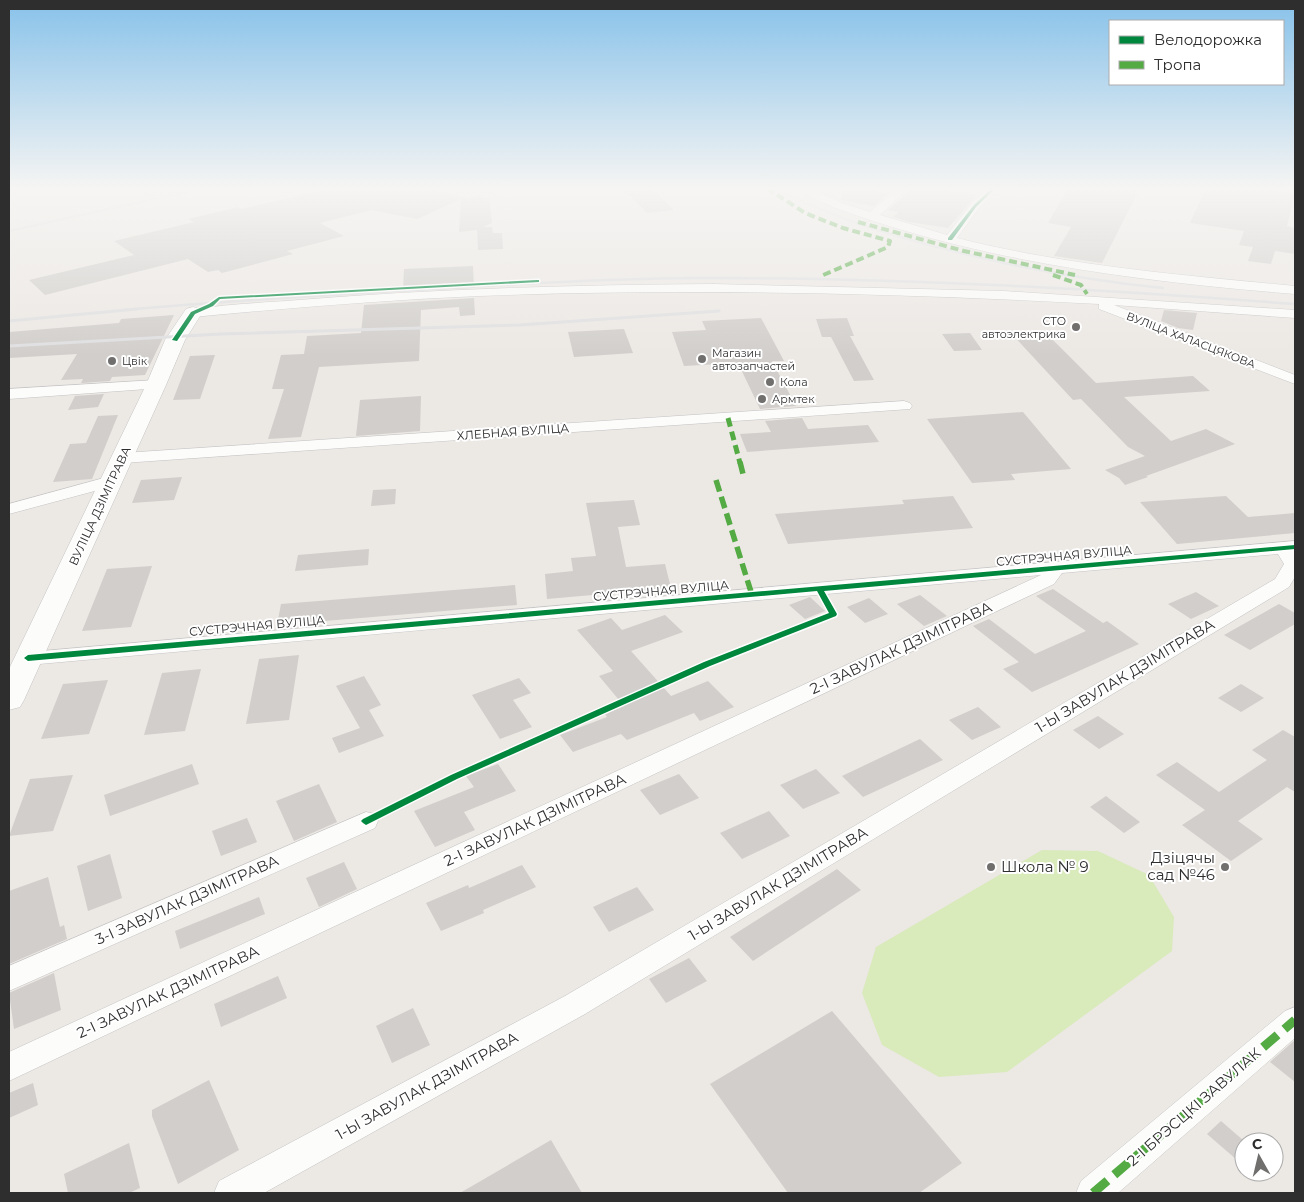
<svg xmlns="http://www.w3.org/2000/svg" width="1304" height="1202" font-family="Montserrat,sans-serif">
<rect width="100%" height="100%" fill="#ece8e4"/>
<!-- pitch -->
<path fill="#d9eabb" d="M1042,850L1098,851L1149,875L1174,917L1172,951L1007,1072L939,1077L882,1045L862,993L876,947Z"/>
<!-- building -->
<path fill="#d1cecb" d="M333,188H435V191L470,199L475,196L489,198L492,223L483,227H492L493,233H502L503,249L478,250L477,230L459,232L461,199L417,219L372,210L320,223L344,236L287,251L293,254L222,273L218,270L208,272L188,259L45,295L29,280L134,255L114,241L194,222L188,219L238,207L241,209Z
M622,188H651L674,210L647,213Z
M843,188H852L888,193L874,206L841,200Z
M913,188H922L977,195L948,228L909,222L893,217L898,212L888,210L889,209Z
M1068,188H1140L1102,263L1054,256L1071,227L1048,223Z
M1206,188H1257L1295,193L1287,226L1295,228V254L1275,251L1271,264L1248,261L1253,247L1239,245L1244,231L1190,223Z
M473,266L474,288L403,291L404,269Z
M474,298L475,315L460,316L459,307L421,310L419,361L319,367L301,437L268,439L284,389H272L281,355L304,354L307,336L361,333L364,305Z
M1164,310L1197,313L1193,330L1178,328L1161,321Z
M174,315L145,375L112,377L110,381L81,383L83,379L61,380L77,354L9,358V332L119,323L121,319Z
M761,318L784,361H772L796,406L760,409L738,363L684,366L672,332L706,330L702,321Z
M847,318L854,336H850L874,380L854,381L831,337H822L816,319Z
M624,329L633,353L574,357L568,332Z
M1043,330L1096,383L1193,376L1210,391L1124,397L1171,441L1206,429L1235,444L1146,476L1148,477L1125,485L1119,478L1105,470L1145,456L1128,447L1081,399L1073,400L1010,332Z
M970,333L982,350L954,351L942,334Z
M215,355L200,399L173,400L190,356Z
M104,394L98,407L68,410L75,396Z
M421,396L420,431L356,436L360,400Z
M1023,412L1071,469L1011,474L1015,480L972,483L927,419Z
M118,415L92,479L53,482L70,444L86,443L98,416Z
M802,418L808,429L868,425L879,442L747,452L740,434L771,432L765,421Z
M182,477L174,500L132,503L141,480Z
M396,489L395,504L371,506L373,490Z
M953,496L973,528L788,544L775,514L904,504L902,500Z
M1226,496L1248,517L1295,513V533L1177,544L1140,502Z
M634,500L640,525L618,527L626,567L665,564L671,588L547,599L545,574L573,571L571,558L596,556L586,503Z
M369,549L368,565L295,571L298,555Z
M152,566L131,627L82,631L107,569Z
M515,585L517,605L277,625L281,604Z
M1053,589L1103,623L1107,621L1139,644L1032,692L1003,669L1019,662L973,626L989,619L1035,654L1086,631L1036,596Z
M1196,592L1219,606L1191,619L1168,604Z
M920,595L947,616L924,626L897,604Z
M810,597L825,611L805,619L789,605Z
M869,598L888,614L865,623L847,607Z
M1279,604L1295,613V624L1250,650L1224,635Z
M665,615L683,632L631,651L671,696L708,681L734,707L700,721L694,713L627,740L621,734L573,752L560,735L607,717L605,714L624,706L599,676L613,671L577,630L611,618L622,630Z
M299,655L289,720L246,724L259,659Z
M201,669L185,731L144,735L162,673Z
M364,676L381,705L369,710L384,736L339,753L332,738L360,728L336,686Z
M519,678L531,693L513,700L532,727L500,739L472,695Z
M108,680L89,734L41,739L63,684Z
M1241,684L1264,698L1241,712L1218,698Z
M978,707L1001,727L972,740L949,720Z
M1098,716L1124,734L1099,749L1073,730Z
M1283,730L1295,737V792L1287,787L1238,821L1263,839L1231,861L1182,825L1205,810L1156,775L1177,762L1219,792L1267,760L1252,750Z
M920,739L943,760L863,797L842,776Z
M192,764L199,784L110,816L104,795Z
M498,764L516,791L464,812L475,830L435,847L414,811L474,787L466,776Z
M816,769L840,793L803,809L780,785Z
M679,774L699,798L660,815L640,790Z
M73,775L53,831L9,836L30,779Z
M319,784L337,822L294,841L276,801Z
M1106,796L1140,822L1124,833L1090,807Z
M769,811L790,836L742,859L720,833Z
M247,818L257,842L221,856L212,831Z
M110,854L122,898L88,911L77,866Z
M344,862L357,889L319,907L306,878Z
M522,865L536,887L483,910L484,913L441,931L426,903L468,885L469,888Z
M837,869L861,890L753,961L730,937Z
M48,877L60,927L64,925L67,939L9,964V891Z
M637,887L654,910L609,932L593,907Z
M259,897L265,914L180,949L175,931Z
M689,958L707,981L666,1003L649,979Z
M54,973L61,1010L14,1029L9,993Z
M278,976L287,998L221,1027L214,1004Z
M413,1008L430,1045L392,1063L376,1026Z
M832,1011L962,1163L919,1193H788L710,1084Z
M1295,1040V1082L1270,1062Z
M209,1080L239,1150L178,1184L152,1116V1110Z
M33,1083L38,1105L9,1118V1093Z
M1221,1121L1244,1141V1166L1207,1134Z
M551,1140L582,1193H460Z
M129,1143L140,1188L129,1193H68L64,1174Z"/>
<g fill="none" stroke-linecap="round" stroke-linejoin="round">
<!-- street casing -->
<g stroke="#c5c4c5" stroke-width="1">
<path id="street" d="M799,188H811L842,203L870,212L897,188H908L880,215L947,235L971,204L988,188H999L979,208L957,238C1068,266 1181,275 1295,286V294C1150,282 1006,265 867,219C850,213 811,201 799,188Z
M713,284L1004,291L1295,310V318L1114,305L1295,375V384L1099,309V304C892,293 686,288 479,296C384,300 288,308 193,317L186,313C192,306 272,302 286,301C429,289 571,285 713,284Z
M156,380L161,382L164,385L161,388L9,399V389Z
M904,401L910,403L912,406L910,409L123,463L117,462L115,458L117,454L123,453Z
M111,476L117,477L120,481L117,485L9,514V504Z
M1295,541V577L1289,587L585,1014L264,1193H214L219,1181L565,996L1275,579L1284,564L1278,554L1062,573L1054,584L9,1081V1052L1041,575L28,665L20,663L17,658L20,653Z
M366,812L375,814L378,821L375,828L9,991V966Z
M1295,1007V1038L1118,1193H1076L1081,1181L1285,1011Z"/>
</g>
<!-- secondary casing -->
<g stroke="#c5c4c5" stroke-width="1">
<path id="secondary" d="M193,307L200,309L202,313L185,340L166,385L24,700L20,707L9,710V669L146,385L165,340L186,309Z"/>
</g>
<!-- street -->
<use href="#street" fill="#fcfcfb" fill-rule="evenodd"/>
<!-- secondary -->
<use href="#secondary" fill="#fcfcfb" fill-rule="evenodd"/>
<!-- rail-far1 -->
<path stroke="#dfdfe1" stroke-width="2.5" d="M774,188C832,218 893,237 957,252C1025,269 1093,281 1163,288
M9,231L204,188
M123,310C215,302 307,296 400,291C498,285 596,279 694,278C895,277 1095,289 1295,304"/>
<!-- rail -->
<path stroke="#dfdfe1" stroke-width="3" d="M9,321L137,309
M9,346L220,334L520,325L719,311"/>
<!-- quiet-far3 -->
<path stroke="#54ab44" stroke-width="4" stroke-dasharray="8 4" stroke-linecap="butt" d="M767,188L805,213L843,228L890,241L888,247L821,276
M858,222L964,251L1075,275
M1053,275L1081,285L1087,294"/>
<!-- quiet-far2 -->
<path stroke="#54ab44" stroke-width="5" stroke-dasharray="9 5" stroke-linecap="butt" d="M728,418L740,463"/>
<!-- quiet-far1 -->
<path stroke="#54ab44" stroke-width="5.5" stroke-dasharray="12 5.5" stroke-linecap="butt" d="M740,462L744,478
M716,480L752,595"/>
<!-- quiet -->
<path stroke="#54ab44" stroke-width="9" stroke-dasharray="19 9" stroke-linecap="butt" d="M1093,1193L1295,1020"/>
<!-- cycleway casing -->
<g stroke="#fff" stroke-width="3">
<path id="cycleway" d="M992,188H996L976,207L952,240H948V238L974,205Z
M537,280H539V282L220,299L213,306L195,314L177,341L172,340L191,312L209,304L219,297Z
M1295,545V549L824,591L837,614L836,616L710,666L457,779L366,825L363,823L361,821L363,819L451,775L704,662L829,613L817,591L28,661L24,658L28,655Z"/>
</g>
<!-- cycleway -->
<use href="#cycleway" fill="#00873e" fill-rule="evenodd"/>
</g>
<!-- sky -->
<linearGradient id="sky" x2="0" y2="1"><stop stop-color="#88c2ea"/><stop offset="0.53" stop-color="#f6f5f3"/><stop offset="1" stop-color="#f6f5f3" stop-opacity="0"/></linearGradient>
<rect width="1304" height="356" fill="url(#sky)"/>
<!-- markers -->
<g fill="#706f6e" stroke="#fff" stroke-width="2">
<circle cx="1076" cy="327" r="5"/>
<circle cx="702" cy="359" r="5"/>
<circle cx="112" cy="361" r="5"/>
<circle cx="770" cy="382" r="5"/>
<circle cx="762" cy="399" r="5"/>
<circle cx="991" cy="867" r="5"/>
<circle cx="1225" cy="867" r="5"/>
</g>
<g text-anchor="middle" stroke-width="4" stroke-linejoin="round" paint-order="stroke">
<!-- far-poi labels -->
<g font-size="11" fill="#2e2e2e" stroke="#fff" text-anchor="start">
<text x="1066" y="325" text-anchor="end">СТО<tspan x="1066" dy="13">автоэлектрика</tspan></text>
<text x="712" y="357">Магазин<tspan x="712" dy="13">автозапчастей</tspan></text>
<text x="122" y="365">Цвік</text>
<text x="780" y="386">Кола</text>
<text x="772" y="403">Армтек</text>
</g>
<!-- far-street labels -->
<g font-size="11" fill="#2e2e2e" stroke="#fff">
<text transform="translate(1191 340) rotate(21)" y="4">ВУЛІЦА ХАЛАСЦЯКОВА</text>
</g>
<!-- street labels -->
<g font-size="12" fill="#2e2e2e" stroke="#fff">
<text transform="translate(513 432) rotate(-4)" y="4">ХЛЕБНАЯ ВУЛІЦА</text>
<text transform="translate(100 506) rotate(-65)" y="4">ВУЛІЦА ДЗІМІТРАВА</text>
<text transform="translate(1064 556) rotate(-5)" y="4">СУСТРЭЧНАЯ ВУЛІЦА</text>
<text transform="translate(661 591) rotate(-5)" y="4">СУСТРЭЧНАЯ ВУЛІЦА</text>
<text transform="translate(257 626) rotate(-5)" y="4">СУСТРЭЧНАЯ ВУЛІЦА</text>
</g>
<!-- near-street labels -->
<g font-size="15" fill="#2e2e2e" stroke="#fff">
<text transform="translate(901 648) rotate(-25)" y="5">2-І ЗАВУЛАК ДЗІМІТРАВА</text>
<text transform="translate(1125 676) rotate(-31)" y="5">1-Ы ЗАВУЛАК ДЗІМІТРАВА</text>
<text transform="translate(535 820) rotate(-25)" y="5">2-І ЗАВУЛАК ДЗІМІТРАВА</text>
<text transform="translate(778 884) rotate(-31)" y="5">1-Ы ЗАВУЛАК ДЗІМІТРАВА</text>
<text transform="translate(187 900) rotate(-24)" y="5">3-І ЗАВУЛАК ДЗІМІТРАВА</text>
<text transform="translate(168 992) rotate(-25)" y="5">2-І ЗАВУЛАК ДЗІМІТРАВА</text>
<text transform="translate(427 1086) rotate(-29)" y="5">1-Ы ЗАВУЛАК ДЗІМІТРАВА</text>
<text transform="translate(1194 1107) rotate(-41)" y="5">2-І БРЭСЦКІ ЗАВУЛАК</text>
</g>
<!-- near-poi labels -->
<g font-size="15" fill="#2e2e2e" stroke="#fff" text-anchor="end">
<text x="1215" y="863">Дзіцячы<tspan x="1215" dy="17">сад №46</tspan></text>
<text x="1001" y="872" text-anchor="start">Школа № 9</text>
</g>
</g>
<!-- border -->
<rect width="1304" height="1202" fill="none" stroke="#2e2e2e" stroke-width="20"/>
<!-- legend -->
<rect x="1109" y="20" width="175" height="65" fill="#ffffff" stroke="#ababab"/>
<rect x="1119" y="36" width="25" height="8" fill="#00873e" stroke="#ababab"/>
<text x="1154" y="45" font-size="15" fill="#2e2e2e">Велодорожка</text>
<rect x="1119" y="61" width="25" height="8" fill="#54ab44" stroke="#ababab"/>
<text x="1154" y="70" font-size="15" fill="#2e2e2e">Тропа</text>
<!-- north arrow -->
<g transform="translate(1259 1157) rotate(352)"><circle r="24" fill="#ffffff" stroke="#ababab"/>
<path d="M0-4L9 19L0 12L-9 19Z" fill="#706f6e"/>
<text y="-8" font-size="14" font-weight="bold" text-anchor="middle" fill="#2e2e2e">С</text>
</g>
</svg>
